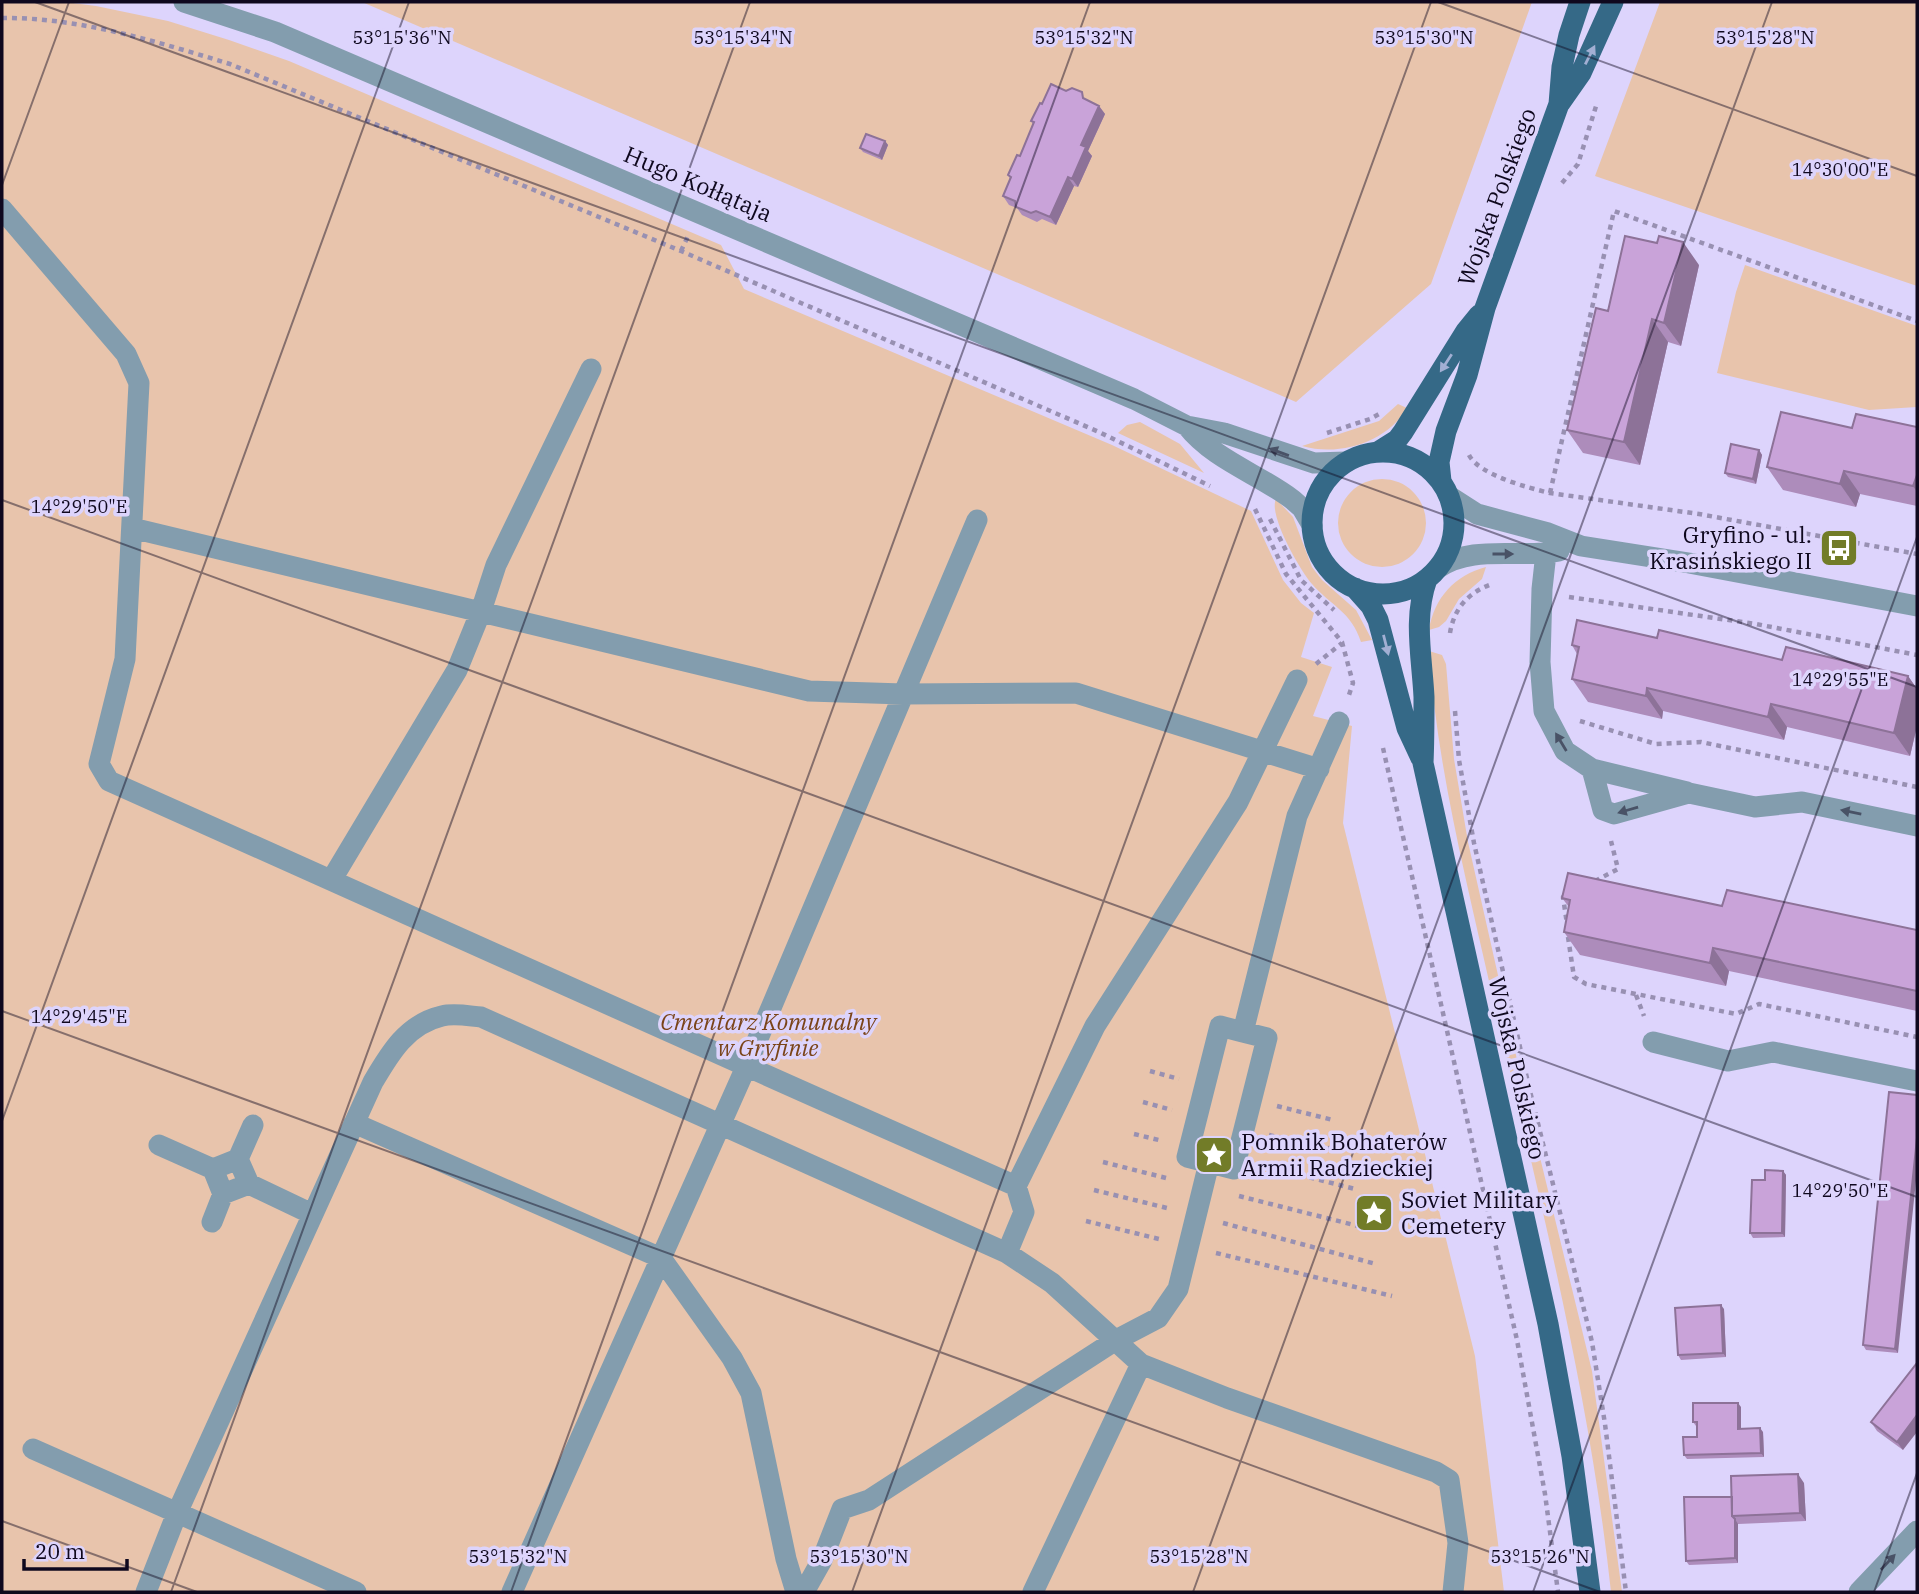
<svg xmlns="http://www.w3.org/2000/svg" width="1919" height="1594" font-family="'IBM Plex Serif',serif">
<rect width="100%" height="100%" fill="#ddd4fc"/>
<!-- green -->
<path fill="#e8c4ac" d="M2,2H65L96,6L168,21L229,40L289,61L721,245L744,289L1112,445L1251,511L1283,580L1301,603L1314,613L1301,657L1332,667L1313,716L1352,726L1343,823L1475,1356L1504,1592H2Z
M362,2H1532L1431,284L1296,402Z
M1660,2H1917V286L1595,176Z
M1745,265L1917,326V407L1869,410L1717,373L1736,292Z
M1398,404L1407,408C1387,442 1340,457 1302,446L1379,421Z
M1140,422L1180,444L1204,473L1118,433L1127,425Z
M1338 523a44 44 0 1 1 88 0a44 44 0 1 1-88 0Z
M1276,499L1293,517L1312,567L1322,580L1356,610L1372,640L1361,642C1351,611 1331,606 1312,584C1300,570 1268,515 1276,499Z
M1486,567L1482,579L1459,599L1446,621L1439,627L1429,630C1434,598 1455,575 1486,567Z
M1429,651L1442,655L1446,664L1454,759L1468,842L1527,1104L1592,1371L1622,1592H1611C1589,1388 1537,1189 1491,990C1466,878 1437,767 1429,651Z"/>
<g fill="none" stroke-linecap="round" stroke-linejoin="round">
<!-- path -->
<path stroke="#9890b2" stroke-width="4.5" stroke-dasharray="5 5" stroke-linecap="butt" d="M2,18C78,17 158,42 230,64L681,251L1099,432L1210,486
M1562,183L1578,164L1597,103
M681,251L688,236
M1327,433L1370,419L1381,413
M1469,455C1479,475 1529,488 1550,493L1699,514L1917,554
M1550,493L1614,211L1917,321
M1255,509L1286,574L1342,642L1353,683L1348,698
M1270,519L1301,580L1334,610
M1569,597L1756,624L1917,655
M1450,633C1454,608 1469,592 1492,584
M1316,664L1342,643
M1455,711L1459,760L1474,843L1529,1087L1592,1342L1605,1424L1626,1592
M1580,721L1656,744L1701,742L1917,787
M1383,748L1517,1340L1545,1494L1558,1592
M1595,881L1618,869L1611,841
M1565,896L1563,897L1567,924
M1568,937L1574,977L1586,984L1736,1014L1759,1004L1917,1037
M1636,995L1644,1016
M1150,1071L1179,1079
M1143,1102L1172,1110
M1277,1106L1333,1120
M1134,1134L1163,1141
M1269,1135L1337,1150
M1103,1162L1170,1179
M1261,1165L1355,1189
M1094,1190L1171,1209
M1239,1196L1366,1228
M1086,1221L1163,1240
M1223,1223L1376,1264
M1216,1253L1392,1296"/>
<!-- minor -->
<path stroke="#839dae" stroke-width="21" d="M184,2L275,32L1134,399L1187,426L1224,433L1314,463L1346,462
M2,209L126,354L139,383L125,659L99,764L109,781C413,914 713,1053 1016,1186
M1187,426C1214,460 1259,474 1293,500L1302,508L1312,525
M1449,496L1477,514L1548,533L1581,546L1689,563L1917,606
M132,528L809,691L903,694L1076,693L1319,769
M1546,553L1542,589L1540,662L1544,711L1565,751L1592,769L1687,792
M1438,568C1473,544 1519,559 1559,551
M1592,769L1603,810L1614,814L1689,793L1755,807L1802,802L1917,826
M332,879L457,670L481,611L496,565L591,369
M1243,1032L1267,1038L1234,1169L1187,1157L1220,1026L1243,1032L1297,816L1339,722
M1653,1042L1728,1061L1773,1052L1917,1081
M354,1123L661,1258L746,1067L977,520
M159,1145L213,1169
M238,1159L253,1125
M249,1184L223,1194L213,1169L238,1159L249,1184L312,1214
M212,1222L223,1194
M1007,1253L1024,1212L1016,1186L1095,1026L1238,802L1297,680
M661,1258L732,1358L751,1393L786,1559L796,1592
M33,1449L356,1592
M146,1592L177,1513L373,1082C390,1053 407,1024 442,1016C454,1013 469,1016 481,1017L1007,1253L1052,1283L1141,1364L1227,1398L1436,1472L1449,1480L1458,1543L1453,1592
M512,1592L661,1258
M804,1592L822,1560L842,1509L869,1500L1116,1340L1158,1318L1178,1289L1209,1163
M1033,1592L1141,1364
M1859,1592L1917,1531"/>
<!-- major -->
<path stroke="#356987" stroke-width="21" d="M1560,103L1581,73L1613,2
M1378,452L1397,440L1403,432L1466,331L1479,315
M1312 523a71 71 0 1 1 142 0a71 71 0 1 1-142 0Z
M1441,481L1439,462L1446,431L1467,375L1485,308L1559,104L1562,67L1569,35L1580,2
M1427,579C1413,618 1422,657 1424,697C1424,719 1424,741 1423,763L1548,1324L1572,1456L1590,1592
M1355,588L1371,606L1378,620L1407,728L1421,758"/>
</g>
<!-- wall -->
<path fill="#ad8cbb" d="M1088,101L1099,106L1105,114L1088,151L1092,156L1078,187L1074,186L1056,225L1042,219L1037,222L1022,215L1017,208L1009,205L1003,196L1010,179L1008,175L1020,156L1033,124L1031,121L1042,104Z
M885,141L888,145L882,160L863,152L860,148Z
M1699,265L1681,346L1668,342L1640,465L1583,453L1567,430L1608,311Z
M1917,427V506L1860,494L1856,507L1783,490L1767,467L1852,428Z
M1759,450L1762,455L1756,484L1728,477L1725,473Z
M1657,638L1782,660L1908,676L1917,689V726L1910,756L1787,727L1784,740L1663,711L1662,719L1588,702L1572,679L1577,654L1572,645Z
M1562,898L1722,906L1917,930V1011L1729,971L1726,986L1580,955L1564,932L1569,907Z
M1889,1092L1898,1353L1866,1350L1863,1345Z
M1783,1171L1786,1175L1785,1237L1753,1238L1750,1233L1765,1180Z
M1724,1309L1726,1357L1681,1360L1678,1355Z
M1917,1363L1903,1450L1877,1431L1871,1422Z
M1741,1407V1428L1763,1432L1764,1457L1687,1459L1684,1455L1697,1437V1426H1696L1693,1422Z
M1804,1483L1806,1521L1738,1524V1563L1689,1565L1686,1561L1732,1497Z"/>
<!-- shaded-wall -->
<path fill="#8d7298" d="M1099,106L1105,114L1088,151L1092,156L1078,187L1072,179L1081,145Z
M885,141L888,145L882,160L879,156Z
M1068,177L1074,186L1056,225L1050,217Z
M1683,242L1699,265L1681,346L1664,323Z
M1652,319L1668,342L1640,465L1624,442Z
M1759,450L1762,455L1756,484L1753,479Z
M1844,471L1860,494L1856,507L1840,484Z
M1917,475V492L1913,486Z
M1908,676L1917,689V726L1910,756L1894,733Z
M1647,688L1663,711L1662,719L1646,696Z
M1771,704L1787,727L1784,740L1768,717Z
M1713,948L1729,971L1726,986L1710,963Z
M1917,1138V1171L1898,1353L1895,1349Z
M1783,1171L1786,1175L1785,1237L1782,1233Z
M1721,1305L1724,1309L1726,1357L1723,1353Z
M1738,1403L1741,1407V1433L1738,1429Z
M1917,1415V1432L1903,1450L1897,1442Z
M1760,1428L1763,1432L1764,1457L1761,1453Z
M1798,1474L1804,1483L1806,1521L1800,1513Z
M1735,1519L1738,1524V1563L1735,1558Z"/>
<!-- building -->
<path fill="#c9a3d9" stroke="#8d7298" stroke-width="2" d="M1051,84L1066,91L1072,88L1082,92L1083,98L1099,106L1081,145L1086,147L1072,179L1068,177L1050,217L1036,211L1031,213L1016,207L1015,201L1003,196L1011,177L1008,175L1017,155L1020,156L1034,122L1031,121L1040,103L1042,104Z
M866,134L885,141L879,156L860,148Z
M1625,236L1657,243L1659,236L1683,242L1664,323L1652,319L1624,442L1567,430L1596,308L1608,311Z
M1781,412L1852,428L1856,414L1917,427V475L1913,486L1844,471L1840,484L1767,467Z
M1731,444L1759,450L1753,479L1725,473Z
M1577,620L1657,638L1659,630L1782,660L1786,647L1908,676L1894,733L1771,704L1768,717L1647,688L1646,696L1572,679L1579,647L1572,645Z
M1568,873L1722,906L1727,890L1917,930V991L1713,948L1710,963L1564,932L1570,900L1562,898Z
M1889,1092L1917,1095V1138L1895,1349L1863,1345Z
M1765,1170L1783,1171L1782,1233H1750L1752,1180H1765Z
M1721,1305L1723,1353L1678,1355L1675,1308Z
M1917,1363V1415L1897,1442L1871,1422Z
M1693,1403H1738V1429L1760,1428L1761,1453L1684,1455L1683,1437H1697V1422H1693Z
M1798,1474L1800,1513L1732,1516L1731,1476Z
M1684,1497H1732V1516L1735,1519V1558L1686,1561Z"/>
<!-- one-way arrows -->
<defs><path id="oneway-solid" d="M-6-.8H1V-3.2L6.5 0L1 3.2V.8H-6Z" transform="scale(1.75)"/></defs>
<g fill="#a2afd3">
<use href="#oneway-solid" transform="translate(1590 55) rotate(-63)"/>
<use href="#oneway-solid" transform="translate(1446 363) rotate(123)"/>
<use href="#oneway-solid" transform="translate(1386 645) rotate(76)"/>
</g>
<g fill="#495266">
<use href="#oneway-solid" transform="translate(1279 452) rotate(-160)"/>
<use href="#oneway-solid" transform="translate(1503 554)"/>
<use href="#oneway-solid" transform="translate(1561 742) rotate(-121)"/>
<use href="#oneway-solid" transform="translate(1628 810) rotate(164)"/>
<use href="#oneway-solid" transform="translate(1851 812) rotate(-169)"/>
<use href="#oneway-solid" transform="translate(1888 1562) rotate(-47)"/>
</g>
<!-- ticks -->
<path fill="none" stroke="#0f081e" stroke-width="2" stroke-opacity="0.45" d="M35,2L1917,687M1438,2L1917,176M2,185L69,2M2,500L1917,1197M2,1011L1600,1592M2,1121L409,2M2,1521L197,1592M171,1592L750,2M511,1592L1090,2M852,1592L1431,2M1193,1592L1772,2M1533,1592L1917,537M1874,1592L1917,1473"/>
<!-- icons -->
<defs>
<g id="bus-square" transform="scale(2.0125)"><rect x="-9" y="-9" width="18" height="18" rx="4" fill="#727c28" stroke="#ddd4fc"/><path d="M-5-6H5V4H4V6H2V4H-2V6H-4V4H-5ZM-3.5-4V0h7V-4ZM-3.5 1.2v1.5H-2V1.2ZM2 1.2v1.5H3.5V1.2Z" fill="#fff"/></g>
<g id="sight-square" transform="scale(2.0125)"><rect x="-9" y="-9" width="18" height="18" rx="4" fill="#727c28" stroke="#ddd4fc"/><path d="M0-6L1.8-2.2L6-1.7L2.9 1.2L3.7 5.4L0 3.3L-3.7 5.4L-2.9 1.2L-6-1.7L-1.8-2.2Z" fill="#fff"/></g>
</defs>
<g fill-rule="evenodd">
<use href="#bus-square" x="1839" y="548"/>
<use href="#sight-square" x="1214" y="1155"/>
<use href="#sight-square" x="1374" y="1213"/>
</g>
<g text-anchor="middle" stroke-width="7" stroke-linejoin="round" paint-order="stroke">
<!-- street labels -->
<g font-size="23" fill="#0f081e" stroke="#ddd4fc">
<text transform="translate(698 184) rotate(23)" y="8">Hugo Kołłątaja</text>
<text transform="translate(1497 197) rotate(-70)" y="8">Wojska Polskiego</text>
<text transform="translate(1517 1068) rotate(77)" y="8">Wojska Polskiego</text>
</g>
<!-- poi labels -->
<g font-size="23" fill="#0f081e" stroke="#ddd4fc" text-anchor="start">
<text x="1812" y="543" text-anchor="end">Gryfino - ul.<tspan x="1812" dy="26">Krasińskiego II</tspan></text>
<text x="1241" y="1150">Pomnik Bohaterów<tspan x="1241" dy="26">Armii Radzieckiej</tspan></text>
<text x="1401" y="1208">Soviet Military<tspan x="1401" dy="26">Cemetery</tspan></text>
</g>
<!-- park labels -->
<g font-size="23" font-style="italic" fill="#7a4418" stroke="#ddd4fc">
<text x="768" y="1030">Cmentarz Komunalny<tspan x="768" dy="26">w Gryfinie</tspan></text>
</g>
</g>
<g font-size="18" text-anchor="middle" fill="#0f081e" stroke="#ddd4fc" stroke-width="7" stroke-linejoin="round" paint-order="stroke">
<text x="402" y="44">53°15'36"N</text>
<text x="743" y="44">53°15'34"N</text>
<text x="1084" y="44">53°15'32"N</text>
<text x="1424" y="44">53°15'30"N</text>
<text x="1765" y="44">53°15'28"N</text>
<text x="1840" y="176">14°30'00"E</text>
<text x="79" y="513">14°29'50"E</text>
<text x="1840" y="686">14°29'55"E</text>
<text x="79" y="1023">14°29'45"E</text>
<text x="1840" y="1197">14°29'50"E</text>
<text x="518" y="1563">53°15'32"N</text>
<text x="859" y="1563">53°15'30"N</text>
<text x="1199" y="1563">53°15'28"N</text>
<text x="1540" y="1563">53°15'26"N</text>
</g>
<!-- border -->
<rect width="1919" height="1594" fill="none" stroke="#0f081e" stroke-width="7"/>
<!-- scale -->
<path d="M24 1559v10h103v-10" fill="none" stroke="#0f081e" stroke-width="3.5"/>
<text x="35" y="1559" font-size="21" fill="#0f081e" stroke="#ddd4fc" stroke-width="5" paint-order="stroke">20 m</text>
</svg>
